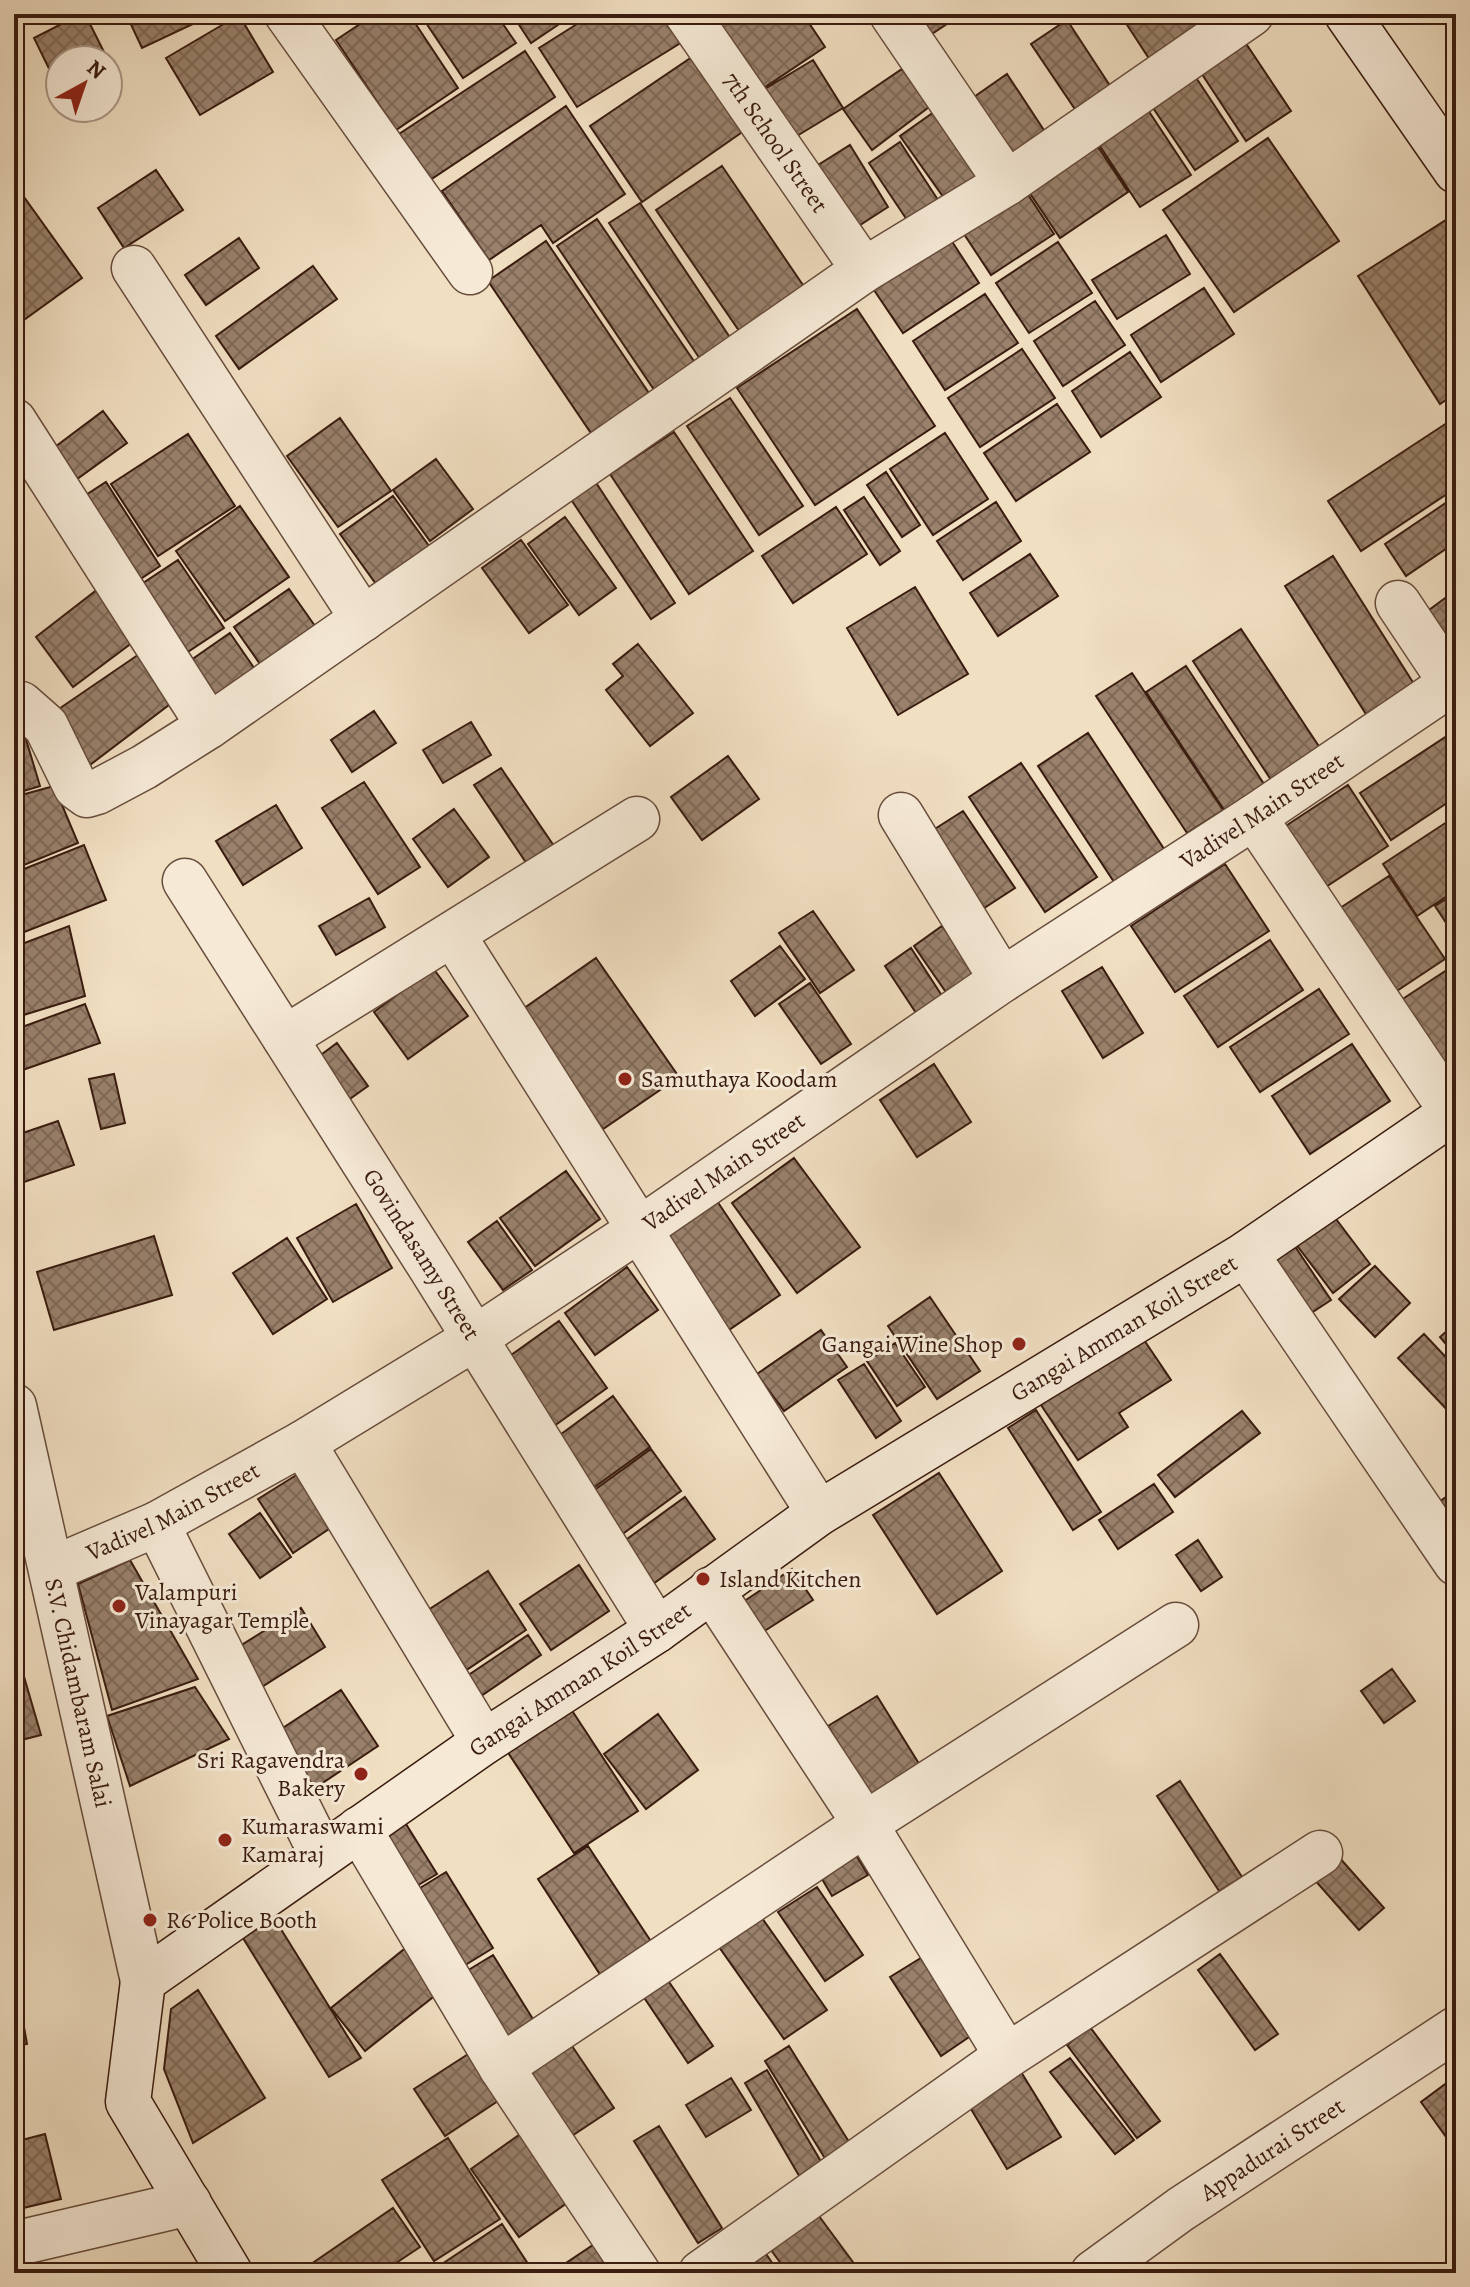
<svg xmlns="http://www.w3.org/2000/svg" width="1470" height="2287" font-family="Alegreya,serif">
<defs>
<pattern id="building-cross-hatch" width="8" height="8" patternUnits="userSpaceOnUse" patternTransform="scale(2)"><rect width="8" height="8" fill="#99816c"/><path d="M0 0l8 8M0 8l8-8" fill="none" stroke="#7e6957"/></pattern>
</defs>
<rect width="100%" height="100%" fill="#f1dfc2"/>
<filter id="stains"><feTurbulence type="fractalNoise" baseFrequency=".0025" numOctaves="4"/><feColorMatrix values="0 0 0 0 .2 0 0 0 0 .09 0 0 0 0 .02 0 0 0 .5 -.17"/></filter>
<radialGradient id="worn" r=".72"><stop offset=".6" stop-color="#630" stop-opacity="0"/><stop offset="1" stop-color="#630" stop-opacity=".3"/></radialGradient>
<!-- building -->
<path fill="url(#building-cross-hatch)" stroke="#391b0f" stroke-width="2" d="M14,14H30L14,23Z
M81,14H85L109,62L108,60H60L58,87L34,38Z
M126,14H214L142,48Z
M375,14H409L458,88L396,130L336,40Z
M420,14H496L516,43L463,78Z
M512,14H574L531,43Z
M593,14H678L692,36L577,107L539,48Z
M715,14H803L825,47L755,94L706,20Z
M899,14H962L918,43Z
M1120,14H1220L1150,60Z
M239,15L273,72L200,115L166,58Z
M1067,20L1118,98L1083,121L1031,44Z
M1239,33L1291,111L1246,141L1194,62Z
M525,51L555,97L430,180L399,134Z
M698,53L748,128L642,202L590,126Z
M813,60L843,108L787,142L753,96Z
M1189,67L1238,141L1195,170L1145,96Z
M902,69L929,107L872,150L843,109Z
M1007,74L1053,144L1007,175L961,106Z
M1142,101L1191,175L1140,207L1092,134Z
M944,105L993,173L949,205L900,136Z
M566,106L625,194L553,243L541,225L489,260L442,191Z
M1268,138L1339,241L1234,312L1163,210Z
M1094,141L1128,192L1060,238L1025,186Z
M900,142L940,203L909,223L869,163Z
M850,145L888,207L846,234L807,172Z
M722,166L807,291L742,335L656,210Z
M156,170L183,210L124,248L98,208Z
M14,183L82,278L21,322L14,312Z
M1023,187L1054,234L991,275L960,228Z
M640,203L735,345L704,365L609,223Z
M597,219L702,373L661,400L557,246Z
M1446,220L1456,236V393L1440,404L1358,276Z
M1166,235L1190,274L1117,319L1092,280Z
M239,238L259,268L206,305L185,275Z
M951,240L979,283L903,333L874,290Z
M546,241L657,405L599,445L488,281Z
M1058,242L1092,293L1029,333L996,283Z
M313,266L337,299L239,369L216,336Z
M1204,288L1234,334L1161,382L1131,335Z
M985,294L1018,343L945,390L913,341Z
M1095,301L1125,345L1063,386L1034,341Z
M857,309L935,426L815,505L737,388Z
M1022,349L1055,398L980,447L948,398Z
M1130,352L1161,397L1101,437L1072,391Z
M730,398L803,506L759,535L687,426Z
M1057,404L1090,452L1016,501L984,453Z
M103,411L127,443L66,487L43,456Z
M1456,417V488L1361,551L1328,501Z
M340,418L391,491L338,527L287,456Z
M674,432L753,551L689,594L610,474Z
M945,433L988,499L933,535L890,469Z
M188,434L235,506L158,556L111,484Z
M436,459L473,509L430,541L393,490Z
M589,472L675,603L651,619L564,489Z
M886,472L920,525L902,537L867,485Z
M106,482L160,566L130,586L75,502Z
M393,496L429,546L376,584L340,534Z
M1456,496V542L1406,576L1385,544Z
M864,497L900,551L880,565L844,510Z
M996,502L1021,541L963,580L937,541Z
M240,506L289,577L225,621L176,551Z
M836,507L867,554L793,603L762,556Z
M565,517L616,588L579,615L528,544Z
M521,540L568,605L529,633L482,568Z
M1030,554L1058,596L998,636L970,593Z
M1333,556L1419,692L1371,722L1285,586Z
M178,560L224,628L177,659L131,591Z
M915,587L968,674L898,715L847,628Z
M98,589L137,639L73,687L36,637Z
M289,589L322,636L267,674L234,627Z
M1456,590V653L1425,613Z
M1241,629L1326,757L1277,789L1193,661Z
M230,633L263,681L215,715L181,667Z
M638,644L693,713L650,746L606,690L623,676L613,664Z
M151,646L186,692L82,771L50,715Z
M1186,666L1272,796L1232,822L1146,692Z
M1132,673L1223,810L1187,833L1096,696Z
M374,711L396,743L352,772L331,740Z
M471,722L491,755L443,783L423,750Z
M22,726L40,786L14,794V728Z
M1088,733L1168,855L1118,888L1038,766Z
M1450,734L1456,743V797L1391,840L1360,793Z
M728,756L759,799L702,840L671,797Z
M1021,763L1097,877L1045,912L969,797Z
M501,768L554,846L527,864L474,785Z
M364,782L420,867L378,894L322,808Z
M1348,785L1388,846L1315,894L1275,833Z
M54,786L78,843L14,869V797Z
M276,805L302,848L243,885L216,841Z
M454,809L489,857L448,887L413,839Z
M963,811L1015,888L981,910L930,832Z
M1456,816V890L1417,916L1383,864Z
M84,845L106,900L14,936V873Z
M1225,864L1269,931L1175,992L1131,926Z
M1389,876L1445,959L1383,1000L1328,916Z
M1456,893V938L1435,906Z
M369,898L385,927L336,955L319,926Z
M813,911L854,970L820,993L779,933Z
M69,926L85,996L14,1018V947Z
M942,926L979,977L950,998L914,946Z
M1270,940L1303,990L1218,1047L1184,996Z
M780,946L805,979L755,1016L731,981Z
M911,948L946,1002L920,1019L885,966Z
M596,958L679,1077L603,1129L520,1011Z
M1102,967L1143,1033L1103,1058L1062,991Z
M433,968L468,1016L408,1059L374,1012Z
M1450,968L1456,978V1059L1439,1071L1395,1004Z
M810,983L851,1044L821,1064L779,1004Z
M1319,989L1349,1034L1260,1092L1230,1047Z
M85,1004L100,1043L14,1073V1030Z
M337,1043L368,1086L337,1108L306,1066Z
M1352,1044L1390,1101L1310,1154L1272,1096Z
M934,1064L971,1122L917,1157L880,1100Z
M114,1074L125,1123L101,1129L89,1079Z
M58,1121L74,1165L15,1185L14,1136Z
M794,1158L860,1247L797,1293L732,1203Z
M566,1171L600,1219L535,1266L500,1218Z
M717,1201L780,1295L723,1334L659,1240Z
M356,1204L392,1268L333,1302L297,1238Z
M1330,1211L1370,1264L1333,1293L1292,1239Z
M497,1221L532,1270L503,1290L468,1242Z
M154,1236L172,1295L54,1330L37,1272Z
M287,1238L327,1299L273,1334L233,1273Z
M1290,1239L1331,1300L1299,1321L1259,1260Z
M1375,1266L1410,1303L1375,1337L1339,1299Z
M627,1267L658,1310L595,1355L565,1313Z
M930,1297L980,1371L937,1399L888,1326Z
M559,1321L607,1388L547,1431L500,1363Z
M1456,1323V1356L1440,1337Z
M821,1330L847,1367L784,1411L757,1374Z
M1424,1334L1456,1368V1411L1452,1415L1398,1358Z
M1142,1337L1171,1380L1119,1413L1128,1427L1078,1460L1037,1399Z
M895,1343L925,1387L897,1406L867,1361Z
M864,1364L901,1421L876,1438L838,1380Z
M613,1396L650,1447L582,1496L545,1446Z
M1036,1410L1101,1512L1073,1530L1008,1428Z
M1242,1411L1260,1433L1175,1497L1158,1475Z
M651,1449L681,1491L613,1541L582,1499Z
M939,1473L1002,1571L937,1614L873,1515Z
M298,1474L332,1527L293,1553L258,1499Z
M1154,1484L1173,1512L1118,1549L1099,1520Z
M1456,1490V1546L1429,1509Z
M685,1497L715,1539L646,1589L616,1547Z
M260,1513L291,1557L260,1578L229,1534Z
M1198,1540L1222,1577L1201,1591L1176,1555Z
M130,1560L198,1679L112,1710L78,1584Z
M579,1565L609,1611L551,1650L520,1604Z
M792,1569L813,1600L763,1632L743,1602Z
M488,1571L526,1630L462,1673L422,1614Z
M301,1608L325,1647L260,1688L235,1649Z
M528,1635L541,1655L481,1696L467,1676Z
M18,1656L41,1735L14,1742V1657Z
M1392,1669L1415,1701L1384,1723L1361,1691Z
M195,1687L229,1739L130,1786L107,1716Z
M341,1690L378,1746L309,1792L272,1735Z
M877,1696L921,1767L872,1797L828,1726Z
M569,1706L638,1811L574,1853L505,1748Z
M658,1714L698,1770L646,1809L604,1754Z
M1180,1781L1242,1877L1219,1891L1157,1796Z
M401,1816L437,1874L410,1890L374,1831Z
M850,1845L868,1875L832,1896L815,1867Z
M588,1846L654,1946L603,1979L538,1879Z
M1338,1856L1384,1908L1359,1930L1313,1878Z
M446,1872L493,1948L454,1972L407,1896Z
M817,1887L863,1955L825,1981L778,1912Z
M274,1918L361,2058L329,2077L243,1938Z
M762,1918L827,2010L784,2039L719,1947Z
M408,1946L442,1990L365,2051L331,2008Z
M1220,1954L1278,2034L1255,2050L1198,1970Z
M493,1955L536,2024L500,2046L457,1977Z
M924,1956L975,2033L941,2056L890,1977Z
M667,1979L713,2046L688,2063L643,1996Z
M198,1990L265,2098L193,2143L164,2069L171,2009Z
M19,1999L27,2044L14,2046V2000Z
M1090,2027L1160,2121L1137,2138L1067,2045Z
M572,2046L614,2108L564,2141L522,2079Z
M789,2046L854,2150L829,2165L765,2061Z
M479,2047L510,2093L445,2136L414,2089Z
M1070,2058L1134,2140L1115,2154L1050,2072Z
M1018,2067L1061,2137L1007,2169L965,2099Z
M767,2070L823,2165L801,2179L745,2083Z
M1456,2076V2151L1421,2102Z
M731,2078L751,2110L706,2137L686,2105Z
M533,2125L581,2193L519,2237L471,2169Z
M659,2126L722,2228L698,2243L634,2141Z
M45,2134L61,2199L19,2209L14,2191V2142Z
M448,2138L500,2219L434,2261L382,2180Z
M393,2208L420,2247L381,2273H298Z
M816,2212L861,2273H788L768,2246Z
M502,2224L534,2273H448L442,2264Z
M602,2239L624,2273H551Z
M760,2245L779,2273H722Z"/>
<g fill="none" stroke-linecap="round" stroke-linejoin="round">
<!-- street casing -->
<g stroke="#674c3c" stroke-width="47">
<g id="street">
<path d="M287,14L470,272"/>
<path id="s1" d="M687,14L864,270"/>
<path d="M892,14L1007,183"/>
<path d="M134,268L363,619"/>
<path d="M14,421L209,726"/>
<path d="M1398,603L1456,690"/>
<path d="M14,702L21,704L46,726L76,787L87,795L97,792L144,767L209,726L864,270L1007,183L1251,14"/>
<path d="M901,815L1002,980"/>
<path d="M1254,817L1452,1112"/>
<path id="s2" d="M185,881L431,1268L657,1630"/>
<path d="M453,935L819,1513"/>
<path d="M285,1038L637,819"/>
<path d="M1246,1254L1456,1563"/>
<path id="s3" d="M14,1406L143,1981"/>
<path d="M303,1443L484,1742"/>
<path d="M157,1524L322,1855"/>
<path id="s4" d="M52,1569L157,1524L303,1443L475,1338L640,1229L1002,980L1254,817L1452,683"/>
<path d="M711,1589L865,1824L1007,2056"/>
<path d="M359,1829L501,2067L638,2273"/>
<path d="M501,2067L865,1824L1176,1625"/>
<path d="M14,2244L189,2203"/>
<path d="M701,2273L1007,2056L1320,1853"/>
<path id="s5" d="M1093,2273L1181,2209L1456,2029"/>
</g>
</g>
<!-- secondary casing -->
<g stroke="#391b0f" stroke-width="47">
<g id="secondary">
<path d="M1347,14L1456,171"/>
<path id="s6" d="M230,2273L128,2102L143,1981L484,1742L657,1630L819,1513L1246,1254L1456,1110"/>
</g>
</g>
<!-- street -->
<use href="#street" stroke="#f6ead7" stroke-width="44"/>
<!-- secondary -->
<use href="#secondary" stroke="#f6ead7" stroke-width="44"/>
</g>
<!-- markers -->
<g fill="#8f2418" stroke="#f6ead7" stroke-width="3">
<circle cx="625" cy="1079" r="8"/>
<circle cx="1019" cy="1344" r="8"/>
<circle cx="703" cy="1579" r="8"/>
<circle cx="119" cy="1606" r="8"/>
<circle cx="361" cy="1774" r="8"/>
<circle cx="225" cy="1840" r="8"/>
<circle cx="150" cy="1920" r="8"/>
</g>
<g text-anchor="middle" stroke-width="6" stroke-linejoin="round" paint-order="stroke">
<!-- street labels -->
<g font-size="24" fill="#391b0f" stroke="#f6ead7">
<text dy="8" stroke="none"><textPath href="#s1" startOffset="156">7th School Street</textPath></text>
<text dy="8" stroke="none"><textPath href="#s4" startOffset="1430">Vadivel Main Street</textPath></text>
<text dy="8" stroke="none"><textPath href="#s4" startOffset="782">Vadivel Main Street</textPath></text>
<text dy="8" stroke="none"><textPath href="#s2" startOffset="442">Govindasamy Street</textPath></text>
<text dy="8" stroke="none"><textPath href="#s6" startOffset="1500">Gangai Amman Koil Street</textPath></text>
<text dy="8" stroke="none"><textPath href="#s4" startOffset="134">Vadivel Main Street</textPath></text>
<text dy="8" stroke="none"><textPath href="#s6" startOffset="852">Gangai Amman Koil Street</textPath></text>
<text dy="8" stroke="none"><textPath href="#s3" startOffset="294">S.V. Chidambaram Salai</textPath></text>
<text dy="8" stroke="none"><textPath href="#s5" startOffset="218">Appadurai Street</textPath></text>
</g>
<!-- poi labels -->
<g font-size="24" fill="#391b0f" stroke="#f6ead7" text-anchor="start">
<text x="641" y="1087">Samuthaya Koodam</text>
<text x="1003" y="1352" text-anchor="end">Gangai Wine Shop</text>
<text x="719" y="1587">Island Kitchen</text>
<text x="135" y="1600">Valampuri<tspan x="135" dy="28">Vinayagar Temple</tspan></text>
<text x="345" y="1768" text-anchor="end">Sri Ragavendra<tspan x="345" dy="28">Bakery</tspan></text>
<text x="241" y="1834">Kumaraswami<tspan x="241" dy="28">Kamaraj</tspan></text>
<text x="166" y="1928">R6 Police Booth</text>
</g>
</g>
<!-- margin -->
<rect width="1470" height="2287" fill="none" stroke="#f1dfc2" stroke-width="48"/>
<rect x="16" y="16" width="1438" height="2255" fill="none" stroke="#391b0f" stroke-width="4"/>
<rect x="24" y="24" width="1422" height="2239" fill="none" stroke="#391b0f" stroke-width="2"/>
<!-- north arrow -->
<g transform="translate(84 84) rotate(40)"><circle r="38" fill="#f6ead7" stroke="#aa9787" stroke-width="2"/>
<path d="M0-6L14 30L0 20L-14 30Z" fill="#8f2418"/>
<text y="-12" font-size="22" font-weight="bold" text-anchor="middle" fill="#391b0f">N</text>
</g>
<rect width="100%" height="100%" filter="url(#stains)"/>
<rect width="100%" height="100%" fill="url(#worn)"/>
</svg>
